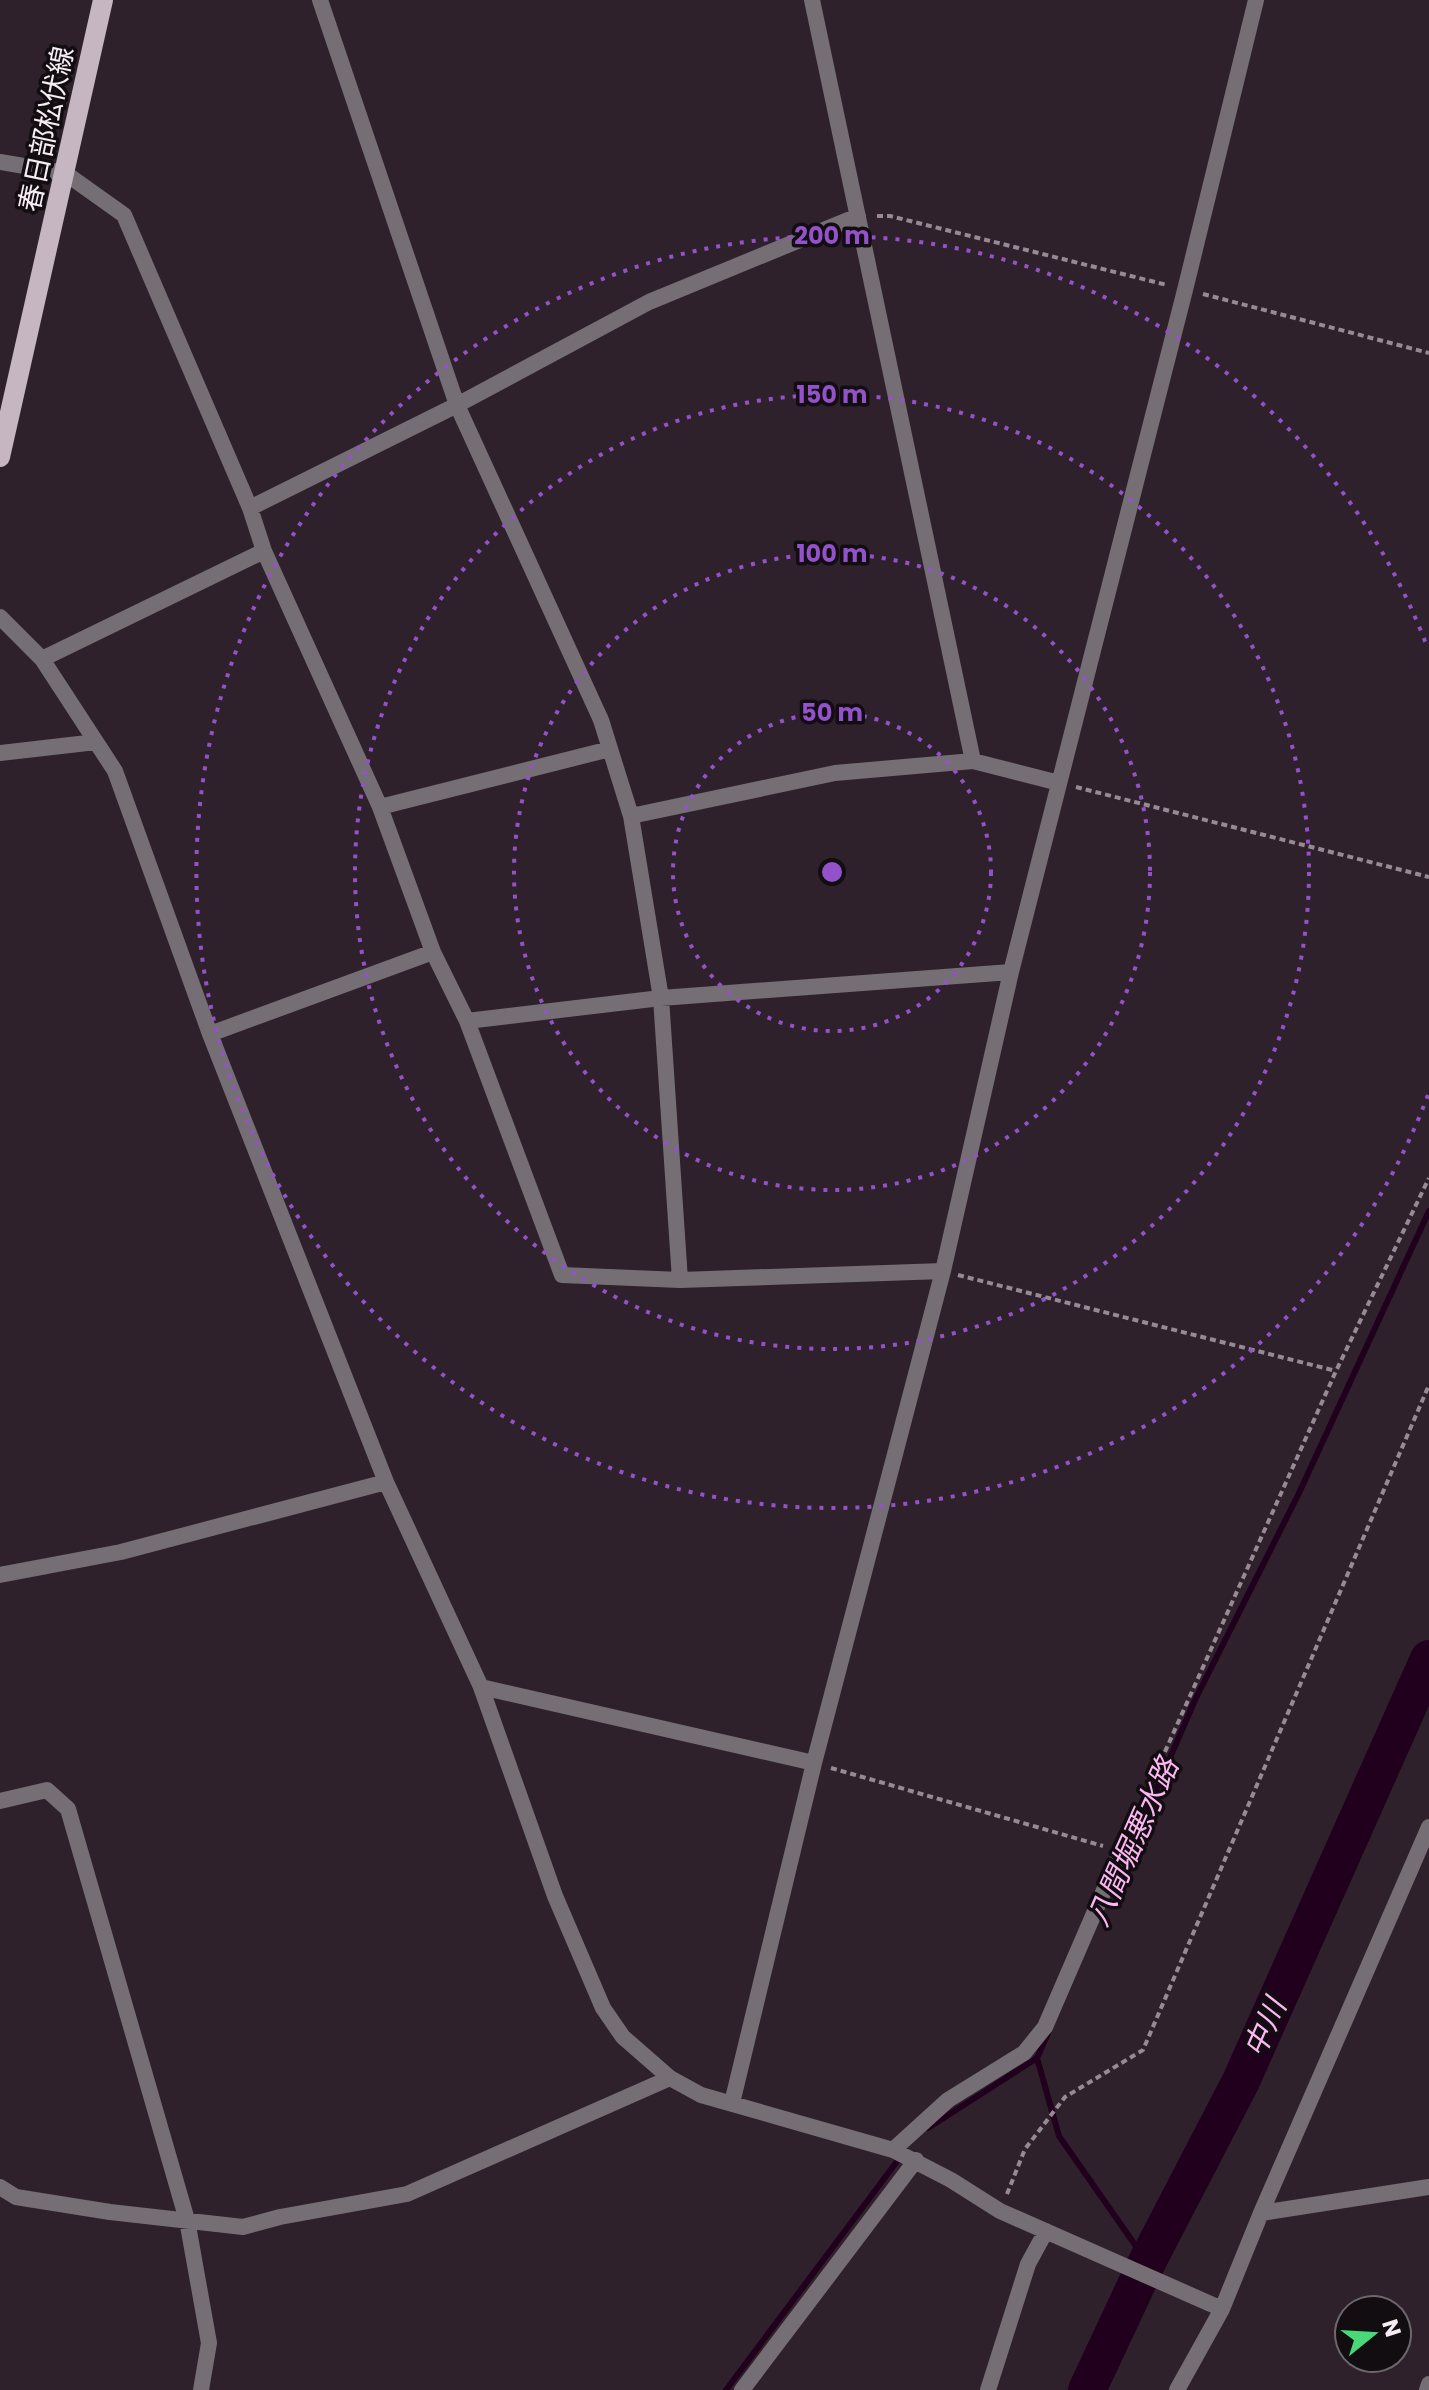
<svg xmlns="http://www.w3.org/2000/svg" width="1429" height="2390" font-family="Poppins,'Noto Sans JP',sans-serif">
<rect width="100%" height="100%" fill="#2e212c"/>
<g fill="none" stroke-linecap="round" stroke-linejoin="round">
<!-- stream -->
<path stroke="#20001d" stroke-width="6" d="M1126,1859L1195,1700L1299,1493L1429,1211
M1037,2058L1059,2136L1147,2262
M928,2128L1037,2058L1048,2033
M726,2390L901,2156"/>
<!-- river -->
<path stroke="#20001d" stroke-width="38" d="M1087,2390L1147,2262L1241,2081L1429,1659"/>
<!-- path -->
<path stroke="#968b95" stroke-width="4" stroke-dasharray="6 4" stroke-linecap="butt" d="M877,216H890L1167,285
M1203,294L1429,353
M1076,787L1429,877
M958,1275L1336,1371
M831,1768L1103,1846
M1128,1834L1336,1371L1429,1178
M1007,2194L1025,2149L1065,2097L1143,2050L1429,1385"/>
<!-- street -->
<path stroke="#756e74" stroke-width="16" d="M320,0L457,405L601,720L631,816L661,998L680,1280
M812,0L973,761
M0,162L65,173L124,215L250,508L264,551L380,807L433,952L467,1021L562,1275L680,1280L943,1271
M250,508L457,405L649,302L858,216
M0,617L42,659L115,771L210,1034L386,1482L481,1687L555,1896L603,2008L623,2037L670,2078L701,2095L893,2150L951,2180L1000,2211L1222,2309
M42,659L264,551
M0,753L96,742
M380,807L610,749
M631,816L835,773L973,761L1059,783
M467,1021L661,998L1011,972
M210,1034L433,952
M0,1575L121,1552L386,1482
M481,1687L814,1763
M0,1801L47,1790L68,1809L187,2220L209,2343L201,2390
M732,2103L814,1763L943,1271L1011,972L1185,290L1256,0
M893,2150L948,2100L1024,2053L1045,2027L1121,1851
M0,2187L16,2197L110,2212L243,2227L280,2217L407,2194L670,2078
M1261,2213L1429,2187
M742,2390L916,2160
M988,2390L1028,2264L1046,2231
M1177,2390L1222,2309L1261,2213L1429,1827
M1427,2390L1429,2384"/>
<!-- primary -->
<path stroke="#c5b6c2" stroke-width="20" d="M0,457L103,0"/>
</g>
<!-- distance rings -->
<g fill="none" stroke="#9352ca" stroke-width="4" stroke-dasharray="4 8">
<circle cx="832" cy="872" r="159"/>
<circle cx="832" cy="872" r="318"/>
<circle cx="832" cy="872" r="477"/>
<path d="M1428 1095A636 636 0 1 1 1428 649"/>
</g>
<g text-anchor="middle" stroke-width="7" stroke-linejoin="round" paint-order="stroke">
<!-- street labels -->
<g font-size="28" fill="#f5ecf4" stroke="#120d11">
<text transform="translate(46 129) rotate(-78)" y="10">春日部松伏線</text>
</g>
<!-- water labels -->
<g font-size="30" font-style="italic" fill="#fcb6f1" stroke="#120d11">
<text transform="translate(1133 1842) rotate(-66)" y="10">八間堀悪水路</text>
<text transform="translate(1265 2028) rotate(-66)" y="10">中川</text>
</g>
</g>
<circle cx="832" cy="872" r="12" fill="#9352ca" stroke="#120d11" stroke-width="4"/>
<g font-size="24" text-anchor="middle" font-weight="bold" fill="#9352ca" stroke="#120d11" stroke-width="7" stroke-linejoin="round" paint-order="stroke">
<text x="832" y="244">200 m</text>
<text x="832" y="403">150 m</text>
<text x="832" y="562">100 m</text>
<text x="832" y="721">50 m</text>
</g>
<!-- north arrow -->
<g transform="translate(1373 2334) rotate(72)"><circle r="38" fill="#120d11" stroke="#6d666c" stroke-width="2"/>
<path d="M0-6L14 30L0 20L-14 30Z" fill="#4ad778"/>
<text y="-12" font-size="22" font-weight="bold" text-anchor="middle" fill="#f5ecf4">N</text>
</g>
</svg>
